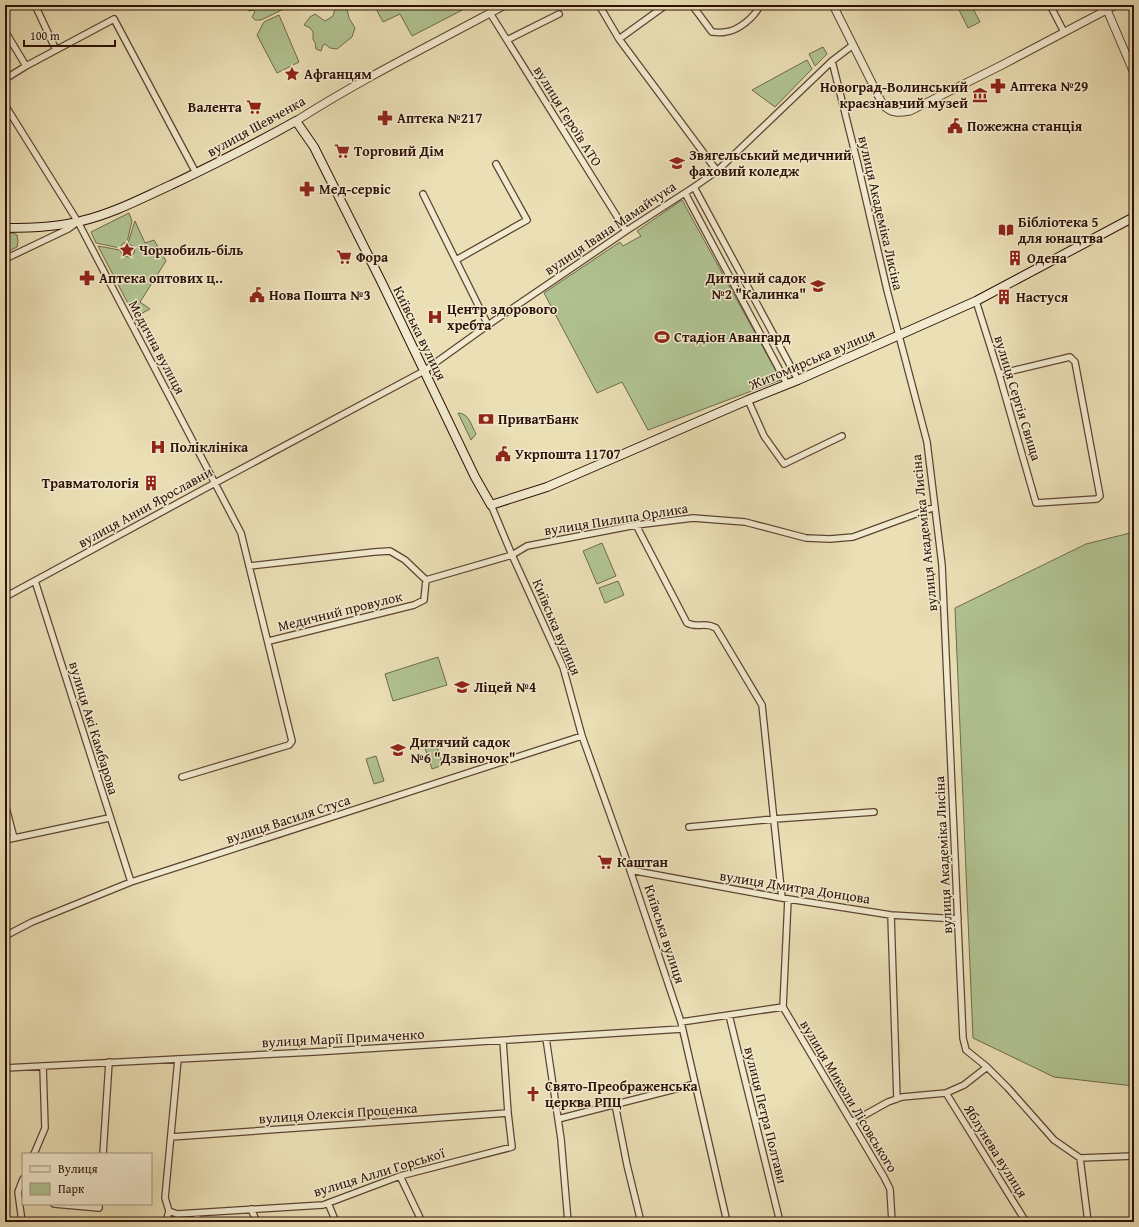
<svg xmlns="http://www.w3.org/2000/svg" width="1139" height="1227" font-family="'Gentium Book Plus',serif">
<rect width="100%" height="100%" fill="#ebdfb5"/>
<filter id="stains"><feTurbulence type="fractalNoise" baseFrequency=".005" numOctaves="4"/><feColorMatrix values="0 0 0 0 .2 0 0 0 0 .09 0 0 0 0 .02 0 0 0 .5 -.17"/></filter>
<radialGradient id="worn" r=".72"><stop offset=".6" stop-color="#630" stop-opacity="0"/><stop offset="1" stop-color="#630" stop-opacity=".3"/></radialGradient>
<!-- green -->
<path fill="#b1c392" stroke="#6f6a4c" d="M250,5H292L261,20H255L252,17L255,12L253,10L249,11L248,9L250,7Z
M374,5H472L412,36L400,14L383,22Z
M964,5H971L980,22L968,28L958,8Z
M342,6L347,9L349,18L355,28L352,37L337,49L330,48L325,44L323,45L321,51L316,49L315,42L313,40V32L310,28L304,25L310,17L315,14L325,21L333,16L335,9Z
M279,15L299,62L277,73L257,35L264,22Z
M823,47L827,54L815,66L809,54Z
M807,60L812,69L775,107L752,90Z
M682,200L781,380L648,430L622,382L597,393L544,293L620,242L623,246L641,236L637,231Z
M129,213L132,221L127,242L122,244L120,248L96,243L91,232Z
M135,221L145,243L154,240L166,261L140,302L150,309L135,317L98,246L120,250L123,256L129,257L134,253L135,248L128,243Z
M5,233H13L17,235L18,241L17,247L5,253Z
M458,413C469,413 471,425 476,434L471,440Z
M1134,532V1086L1054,1077L973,1038L955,608L1086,544Z
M602,543L616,576L597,584L583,551Z
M618,581L624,595L605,603L599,588Z
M438,657L447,685L393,701L385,674Z
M435,742L443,765L432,769L424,745Z
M376,756L384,781L374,784L366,759Z"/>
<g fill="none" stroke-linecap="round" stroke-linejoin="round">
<!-- minor casing -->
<g stroke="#5c4432" stroke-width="8">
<path id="minor" d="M35,5L56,50
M599,5L619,39L717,171
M692,5L712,32C716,32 721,33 725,32C738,31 755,17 760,5
M1050,5L1064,32
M490,13L626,231
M5,31L26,66
M619,39L666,5
M507,40L559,14
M832,61L858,165L887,290L927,442L942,565L963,1038L966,1050L987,1067L1008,1088L1054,1140L1080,1158L1134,1156
M5,79L26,66L114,19L196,173
M5,105L78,222L241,533L292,741L289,745L182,777
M694,187L798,380
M685,193L787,384
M423,194L488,325
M5,259L68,229L75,224
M456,260L527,220L496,164
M976,301L999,374L1036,503L1097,499L1100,496L1075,362L1070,357L999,374
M748,400L764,436L784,464L842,436
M491,505L512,555L563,667L582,736L630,870L681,1022L727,1222
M636,525L687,623C698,629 704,621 716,628L762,705L782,898
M249,566L374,552L390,551L405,560L426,580L424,600L414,605L269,641
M426,580L512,555L527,546L636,525L693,518L745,522L806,538L830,539L853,537L935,507
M35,581L131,882
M5,597L215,483L424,371L488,325L626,231L694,187L717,171L832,61L853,45
M5,804L14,838
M689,827L774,819L874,812
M5,840L109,818
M630,870L782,898L891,915L958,919
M891,915L897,1099
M5,936L32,922L131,882L582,736
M783,1007L884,1177L890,1189L892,1222
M729,1015L780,1222
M681,1022L783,1007L788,899
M546,1038L561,1139L568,1222
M5,1068L314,1052L682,1029
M946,1093L1026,1222
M615,1104L627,1165L641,1222
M558,1119L695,1084
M852,1122L888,1102L902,1097L946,1093L964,1085L987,1067
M171,1137L508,1113
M34,1154L45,1128L43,1066
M103,1154L109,1062
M1080,1158L1088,1222
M400,1176L422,1222
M328,1203L336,1222
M54,1204L99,1208V1204
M251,1209L257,1222
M169,1211L177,1214L323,1205L400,1176L512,1147L508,1113L503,1041
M196,1213L199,1222
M22,1222L18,1192L23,1179
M166,1222L169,1211L165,1198L178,1059"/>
</g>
<!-- tertiary casing -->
<g stroke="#5c4432" stroke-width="9">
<path id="tertiary" d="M833,5L883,105C892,114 899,113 910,111L1002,65L1116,5
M1107,10L1134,73
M296,121C363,78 435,43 505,5"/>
</g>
<!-- secondary casing -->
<g stroke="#2d1106" stroke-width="10">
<path id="secondary" d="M5,228C29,228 58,227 81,221C112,214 142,198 171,185C213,165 255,144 296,121L314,147L382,283L475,477L491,505L547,487L748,400L798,380L976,301L1134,217"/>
</g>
<!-- minor -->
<use href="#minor" stroke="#f2eacf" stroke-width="5.5"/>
<!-- tertiary -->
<use href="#tertiary" stroke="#f2eacf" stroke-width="7"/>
<!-- secondary -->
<use href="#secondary" stroke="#f2eacf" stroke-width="8"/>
</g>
<!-- icons -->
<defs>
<g id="sight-bare" transform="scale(1.2)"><path d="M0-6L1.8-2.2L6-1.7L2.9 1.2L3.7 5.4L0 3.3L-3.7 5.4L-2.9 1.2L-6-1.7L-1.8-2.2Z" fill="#8f2418" stroke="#f2eacf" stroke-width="2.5" paint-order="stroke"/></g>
<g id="pharmacy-bare" transform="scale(1.2)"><path d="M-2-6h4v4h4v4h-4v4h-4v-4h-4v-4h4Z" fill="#8f2418" stroke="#f2eacf" stroke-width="2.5" paint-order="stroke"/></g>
<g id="museum-bare" transform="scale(1.2)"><path d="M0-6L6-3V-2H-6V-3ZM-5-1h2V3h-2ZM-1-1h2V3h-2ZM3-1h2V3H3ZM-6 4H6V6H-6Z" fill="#8f2418" stroke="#f2eacf" stroke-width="2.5" paint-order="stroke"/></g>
<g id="supermarket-bare" transform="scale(1.2)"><path d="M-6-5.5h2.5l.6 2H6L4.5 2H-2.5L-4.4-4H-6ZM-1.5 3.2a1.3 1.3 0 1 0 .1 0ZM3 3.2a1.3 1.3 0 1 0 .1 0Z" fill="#8f2418" stroke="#f2eacf" stroke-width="2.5" paint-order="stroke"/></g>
<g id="civic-bare" transform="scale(1.2)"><path d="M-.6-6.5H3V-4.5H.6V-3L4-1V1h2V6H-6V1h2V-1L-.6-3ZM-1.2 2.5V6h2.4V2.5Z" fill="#8f2418" stroke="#f2eacf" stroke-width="2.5" paint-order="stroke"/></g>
<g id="university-bare" transform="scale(1.2)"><path d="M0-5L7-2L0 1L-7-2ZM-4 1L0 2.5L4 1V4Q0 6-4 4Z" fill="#8f2418" stroke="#f2eacf" stroke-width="2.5" paint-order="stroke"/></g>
<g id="library-bare" transform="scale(1.2)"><path d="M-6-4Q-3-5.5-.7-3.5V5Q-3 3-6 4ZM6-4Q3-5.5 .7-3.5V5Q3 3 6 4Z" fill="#8f2418" stroke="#f2eacf" stroke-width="2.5" paint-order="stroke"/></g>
<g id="building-bare" transform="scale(1.2)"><path d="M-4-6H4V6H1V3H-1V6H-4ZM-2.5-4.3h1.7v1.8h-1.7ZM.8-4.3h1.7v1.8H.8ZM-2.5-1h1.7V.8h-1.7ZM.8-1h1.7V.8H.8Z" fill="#8f2418" stroke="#f2eacf" stroke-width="2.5" paint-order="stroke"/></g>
<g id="school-bare" transform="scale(1.2)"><path d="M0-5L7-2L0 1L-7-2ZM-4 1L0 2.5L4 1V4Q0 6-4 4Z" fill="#8f2418" stroke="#f2eacf" stroke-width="2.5" paint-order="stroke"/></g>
<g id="hospital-bare" transform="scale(1.2)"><path d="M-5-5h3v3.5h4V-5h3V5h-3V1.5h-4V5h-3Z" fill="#8f2418" stroke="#f2eacf" stroke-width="2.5" paint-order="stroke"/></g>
<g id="stadium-bare" transform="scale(1.2)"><path d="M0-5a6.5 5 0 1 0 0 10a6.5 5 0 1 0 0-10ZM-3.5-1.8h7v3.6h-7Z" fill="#8f2418" stroke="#f2eacf" stroke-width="2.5" paint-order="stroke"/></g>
<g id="bank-bare" transform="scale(1.2)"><path d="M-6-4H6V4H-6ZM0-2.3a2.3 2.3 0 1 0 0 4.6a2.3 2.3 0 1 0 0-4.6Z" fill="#8f2418" stroke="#f2eacf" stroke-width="2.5" paint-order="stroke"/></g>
<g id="church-bare" transform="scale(1.2)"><path d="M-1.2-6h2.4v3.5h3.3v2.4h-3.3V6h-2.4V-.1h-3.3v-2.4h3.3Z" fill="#8f2418" stroke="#f2eacf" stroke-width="2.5" paint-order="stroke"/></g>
</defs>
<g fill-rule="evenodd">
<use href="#sight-bare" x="292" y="74"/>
<use href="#pharmacy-bare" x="998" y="86"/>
<use href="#museum-bare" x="980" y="95"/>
<use href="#supermarket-bare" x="254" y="107"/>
<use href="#pharmacy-bare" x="385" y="118"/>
<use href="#civic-bare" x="955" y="126"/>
<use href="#supermarket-bare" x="342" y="151"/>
<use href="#university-bare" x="677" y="163"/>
<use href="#pharmacy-bare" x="307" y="189"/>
<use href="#library-bare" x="1006" y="230"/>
<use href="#sight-bare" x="127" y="250"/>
<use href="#supermarket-bare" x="344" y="257"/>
<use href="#building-bare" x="1015" y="258"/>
<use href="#pharmacy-bare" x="87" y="278"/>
<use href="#school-bare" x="818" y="286"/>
<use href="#civic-bare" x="257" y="295"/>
<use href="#building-bare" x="1004" y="297"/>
<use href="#hospital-bare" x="435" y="317"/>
<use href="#stadium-bare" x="662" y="337"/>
<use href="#bank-bare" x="486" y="419"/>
<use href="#hospital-bare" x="158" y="447"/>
<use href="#civic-bare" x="503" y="454"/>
<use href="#building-bare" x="151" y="483"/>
<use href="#school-bare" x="462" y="687"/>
<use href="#school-bare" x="398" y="750"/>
<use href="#supermarket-bare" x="605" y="862"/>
<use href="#church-bare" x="533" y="1094"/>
</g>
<g text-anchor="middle" stroke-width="3" stroke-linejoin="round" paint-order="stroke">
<!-- poi labels -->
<g font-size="14" font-weight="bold" fill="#2d1106" stroke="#f2eacf" text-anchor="start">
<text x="304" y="79">Афганцям</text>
<text x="1010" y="91">Аптека №29</text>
<text x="968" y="92" text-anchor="end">Новоград-Волинський<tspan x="968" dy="16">краєзнавчий музей</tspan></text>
<text x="242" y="112" text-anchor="end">Валента</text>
<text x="397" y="123">Аптека №217</text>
<text x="967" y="131">Пожежна станція</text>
<text x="354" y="156">Торговий Дім</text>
<text x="689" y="160">Звягельський медичний<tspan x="689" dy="16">фаховий коледж</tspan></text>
<text x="319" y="194">Мед-сервіс</text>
<text x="1018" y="227">Бібліотека 5<tspan x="1018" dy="16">для юнацтва</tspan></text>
<text x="139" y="255">Чорнобиль-біль</text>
<text x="356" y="262">Фора</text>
<text x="1027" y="263">Одена</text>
<text x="99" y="283">Аптека оптових ц‥</text>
<text x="806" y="283" text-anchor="end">Дитячий садок<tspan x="806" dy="16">№2 "Калинка"</tspan></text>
<text x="269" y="300">Нова Пошта №3</text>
<text x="1016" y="302">Настуся</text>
<text x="447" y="314">Центр здорового<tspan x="447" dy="16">хребта</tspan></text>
<text x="674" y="342">Стадіон Авангард</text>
<text x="498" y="424">ПриватБанк</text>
<text x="170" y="452">Поліклініка</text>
<text x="515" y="459">Укрпошта 11707</text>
<text x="139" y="488" text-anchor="end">Травматологія</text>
<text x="474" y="692">Ліцей №4</text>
<text x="410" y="747">Дитячий садок<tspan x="410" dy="16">№6 "Дзвіночок"</tspan></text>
<text x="617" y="867">Каштан</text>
<text x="545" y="1091">Свято-Преображенська<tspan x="545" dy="16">церква РПЦ</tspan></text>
</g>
<!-- street labels -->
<g font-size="14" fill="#2d1106" stroke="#f2eacf">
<text transform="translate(568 116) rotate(58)" y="5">вулиця Героїв АТО</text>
<text transform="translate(256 126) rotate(-29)" y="5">вулиця Шевченка</text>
<text transform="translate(881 213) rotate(77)" y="5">вулиця Академіка Лисіна</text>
<text transform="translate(610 228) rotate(-34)" y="5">вулиця Івана Мамайчука</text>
<text transform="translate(420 333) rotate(64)" y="5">Київська вулиця</text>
<text transform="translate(157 347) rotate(62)" y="5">Медична вулиця</text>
<text transform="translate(812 359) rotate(-23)" y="5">Житомирська вулиця</text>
<text transform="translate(1018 398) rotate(73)" y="5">вулиця Сергія Свища</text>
<text transform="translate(145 507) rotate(-29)" y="5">вулиця Анни Ярославни</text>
<text transform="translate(616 519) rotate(-9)" y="5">вулиця Пилипа Орлика</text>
<text transform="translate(924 533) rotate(-96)" y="5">вулиця Академіка Лисіна</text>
<text transform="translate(340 611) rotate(-14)" y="5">Медичний провулок</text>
<text transform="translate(557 627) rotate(67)" y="5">Київська вулиця</text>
<text transform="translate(94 728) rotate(73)" y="5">вулиця Акі Камбарова</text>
<text transform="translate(288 819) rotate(-18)" y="5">вулиця Василя Стуса</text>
<text transform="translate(943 855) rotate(-93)" y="5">вулиця Академіка Лисіна</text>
<text transform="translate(795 887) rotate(9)" y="5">вулиця Дмитра Донцова</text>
<text transform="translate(665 934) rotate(72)" y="5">Київська вулиця</text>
<text transform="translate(343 1038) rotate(-3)" y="5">вулиця Марії Примаченко</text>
<text transform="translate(849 1096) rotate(59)" y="5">вулиця Миколи Лісовського</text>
<text transform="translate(338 1113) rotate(-4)" y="5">вулиця Олексія Проценка</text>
<text transform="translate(766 1115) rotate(76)" y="5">вулиця Петра Полтави</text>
<text transform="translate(996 1151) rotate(58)" y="5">Яблунева вулиця</text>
<text transform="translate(379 1172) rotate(-17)" y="5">вулиця Алли Горської</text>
</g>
</g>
<!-- margin -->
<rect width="1139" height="1227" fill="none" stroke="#ebdfb5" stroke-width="20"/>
<rect x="6" y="6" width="1127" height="1215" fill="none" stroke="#2d1106" stroke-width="2"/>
<rect x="10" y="10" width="1119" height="1207" fill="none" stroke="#2d1106"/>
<!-- legend -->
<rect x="22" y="1153" width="130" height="52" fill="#f2eacf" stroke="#a3937f"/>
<rect x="30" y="1166" width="20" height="6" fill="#f2eacf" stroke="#a3937f"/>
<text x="58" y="1173" font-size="12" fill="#2d1106">Вулиця</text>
<rect x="30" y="1183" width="20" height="12" fill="#b1c392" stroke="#a3937f"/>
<text x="58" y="1193" font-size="12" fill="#2d1106">Парк</text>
<!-- scale -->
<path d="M24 40v6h91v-6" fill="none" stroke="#2d1106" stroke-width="2"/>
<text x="30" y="40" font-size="12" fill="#2d1106" stroke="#f2eacf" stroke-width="3" paint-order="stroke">100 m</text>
<rect width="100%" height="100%" filter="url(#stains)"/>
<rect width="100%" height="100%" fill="url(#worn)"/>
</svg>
